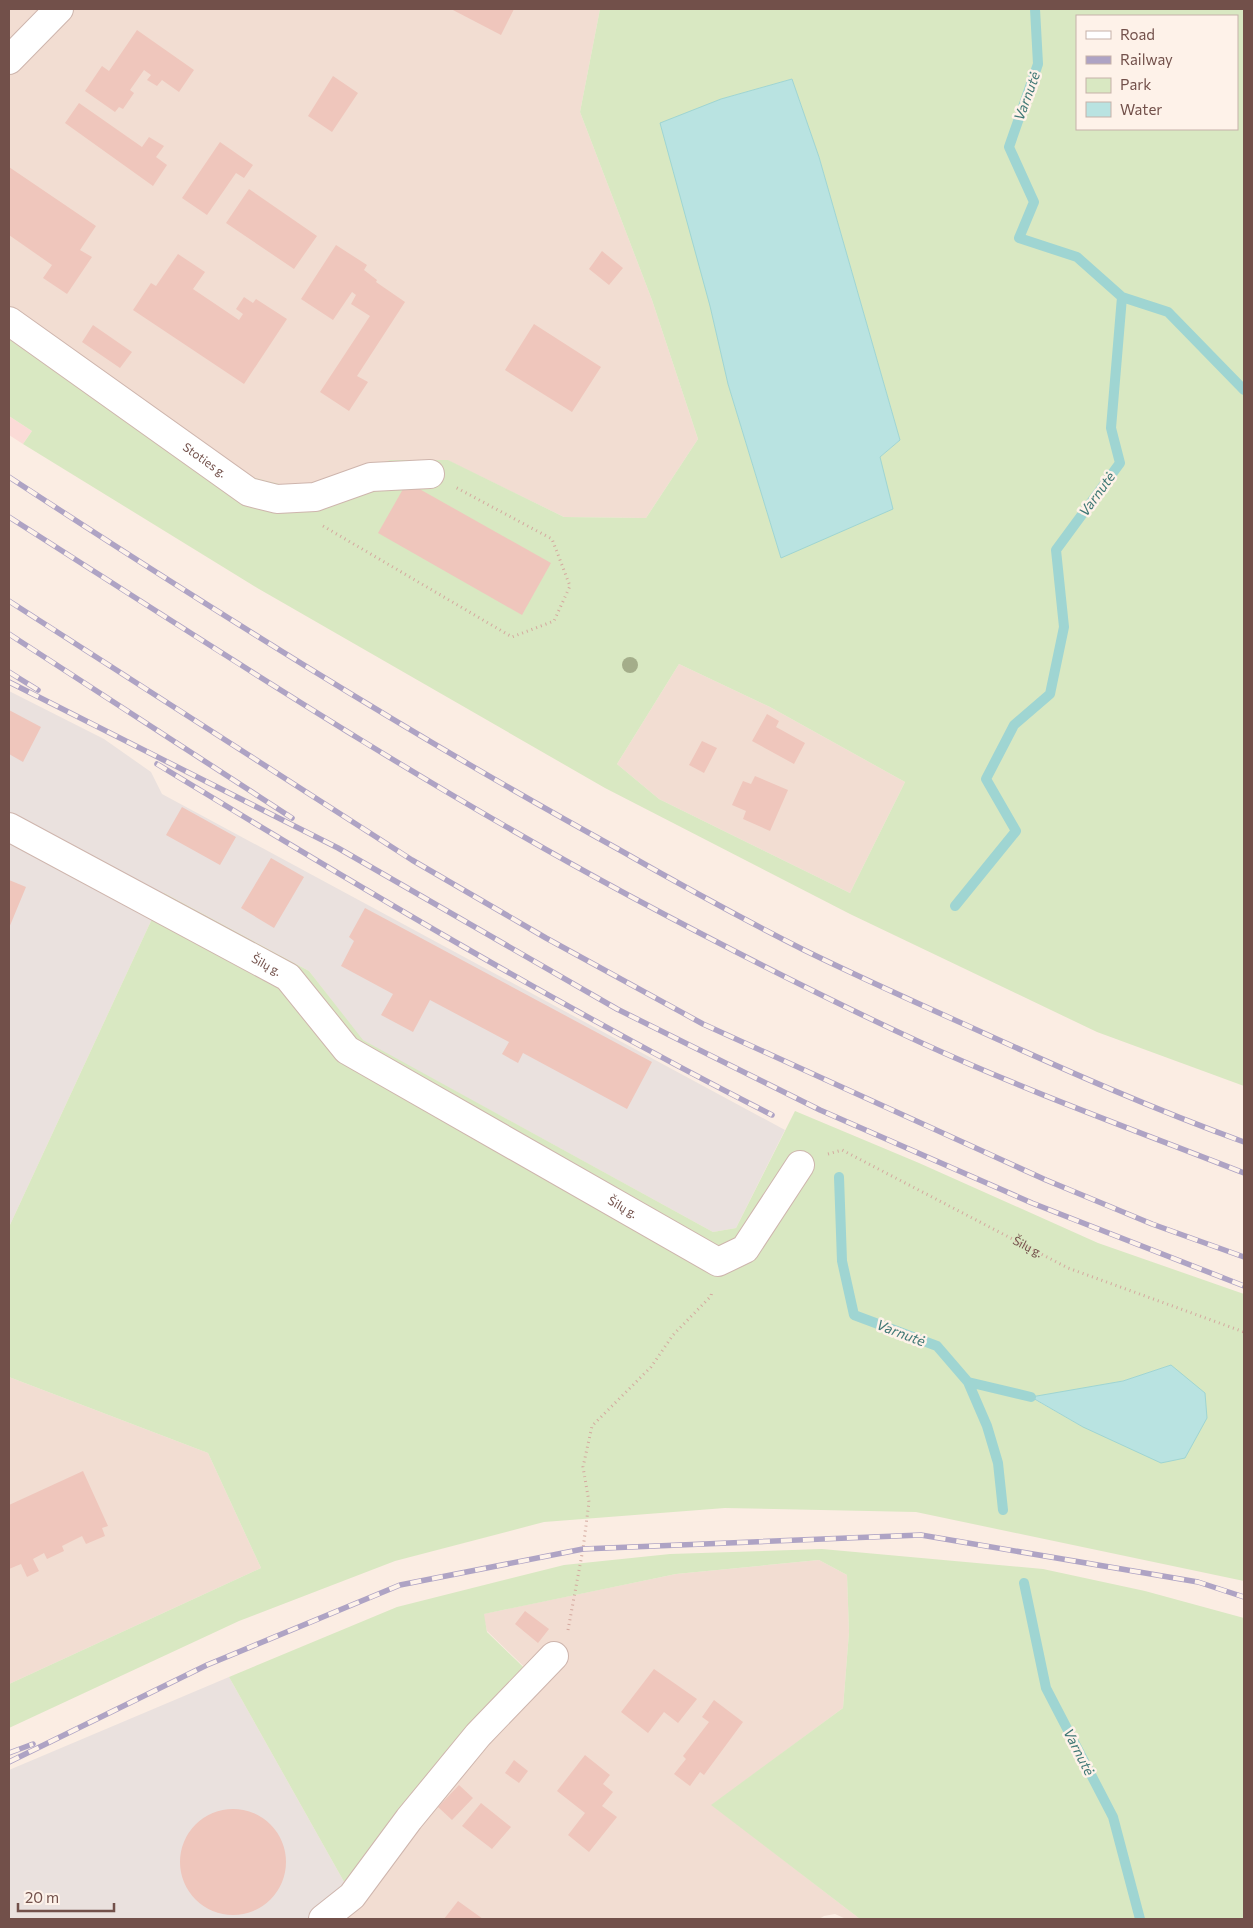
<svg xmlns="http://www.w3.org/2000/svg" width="1253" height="1928" font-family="Commissioner,sans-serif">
<rect width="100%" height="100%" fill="#fbede3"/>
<!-- residential -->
<path fill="#f2ddd2" d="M9,9H600L580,112L652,300L698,439L646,518L564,517L447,460L308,491L242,475L9,311Z
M679,664L770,707L905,782L850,893L659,799L617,764Z
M9,1377L208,1453L261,1568L9,1684Z
M819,1560L847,1575L849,1632L843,1708L712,1805L860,1919H846L835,1914L824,1916L819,1919H323L542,1684L487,1631L483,1614L676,1574Z"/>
<!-- commercial -->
<path fill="#fbdbd7" d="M9,416L32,431L23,444L9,435Z"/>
<!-- industrial -->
<path fill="#eae1de" d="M9,691L104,739L151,772L162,794L785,1130L736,1228L713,1232L362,1040L309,971L164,893L9,1227Z
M229,1677L352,1896L323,1919H9V1770Z"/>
<!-- green -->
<path fill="#d9e8c2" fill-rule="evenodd" d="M600,9H1244V1086L1097,1032L850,914L605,788L259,589L23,444L32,431L9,416V311L243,475L308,491L390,460H448L564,517L646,518L698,439L652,300L580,112ZM1077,16H1237V129H1077ZM792,79L819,157L900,440L880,457L781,558L728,384L710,306L721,99ZM679,664L770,707L905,782L850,893L659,799L617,764Z
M164,893L309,971L363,1040L713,1232L736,1228L795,1111L919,1163L1098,1243L1244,1294V1581L916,1512L725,1508L544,1522L395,1561L239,1621L9,1728V1684L261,1568L208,1453L9,1377V1227ZM1171,1365L1083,1427L1032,1398L1123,1381Z
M822,1549L1043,1569L1145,1591L1244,1618V1919H860L711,1805L843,1708L849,1632L847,1575L819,1560L676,1574L484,1614L487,1632L542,1685L424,1813L352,1896L229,1677L397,1607L564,1565L670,1554Z"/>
<!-- water -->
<path fill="#b9e3e1" stroke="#9fd5d2" d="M792,79L819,157L900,440L880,457L893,509L781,558L728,384L710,306L660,123L721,99Z
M1171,1365L1205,1393L1207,1418L1185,1458L1161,1463L1083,1427L1031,1397L1123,1381Z"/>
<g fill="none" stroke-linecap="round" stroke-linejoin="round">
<!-- stream -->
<path stroke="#9fd5d2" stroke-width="10" d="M1122,297L1168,312L1244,390
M955,906L1016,831L986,779L1014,725L1050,694L1064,627L1056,550L1120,463L1111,428L1122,297L1077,257L1019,238L1034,202L1009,147L1038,64L1035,9
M839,1177L842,1261L854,1315L937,1346L968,1382L987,1426L998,1463L1003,1510
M968,1382L1031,1397
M1024,1583L1046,1688L1113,1817L1140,1919"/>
</g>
<!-- building -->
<path fill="#efc6bc" d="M451,9H514L501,35Z
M137,30L194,70L179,92L162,80L157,86L147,80L151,75L144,70L130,90L134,93L123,109L119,107L115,112L85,91L102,66L109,71Z
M333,76L358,93L332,132L308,116Z
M79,103L142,147L149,137L164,146L156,157L167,165L153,186L65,123Z
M220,142L253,165L244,178L236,173L207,215L182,198Z
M9,167L96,226L80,250L92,257L67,294L43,278L52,265L9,235Z
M249,189L317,236L294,269L226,223Z
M336,245L367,265L364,270L377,280L376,282L405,302L357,376L368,382L349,411L320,392L370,316L351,304L356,295L352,292L333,320L301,299Z
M602,251L623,268L609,285L589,269Z
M178,254L205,272L193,289L239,320L243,314L236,309L244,297L253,303L256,299L287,319L244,384L133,310L151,283L156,286Z
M534,324L601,367L572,412L505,370Z
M93,325L132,352L120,368L82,342Z
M407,482L551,563L522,615L378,533Z
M9,710L41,727L23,762L9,754Z
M767,714L779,721L776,727L805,743L794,764L752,741Z
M702,741L717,748L704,773L689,765Z
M755,776L788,790L770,831L743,819L746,811L732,805L743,781L751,784Z
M182,807L236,837L220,865L166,835Z
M271,858L304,877L274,928L241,908Z
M9,880L26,887L9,928Z
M365,908L652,1062L627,1109L523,1053L518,1063L502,1054L509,1042L430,1000L413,1032L381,1015L393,994L341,966L354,941L349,937Z
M83,1471L108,1526L102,1528L105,1536L86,1544L82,1536L62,1546L64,1551L47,1559L44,1553L33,1559L39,1571L27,1577L21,1564L9,1569V1505Z
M525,1611L549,1629L538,1643L515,1624Z
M654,1669L697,1699L678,1723L664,1712L648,1733L621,1712Z
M714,1700L743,1722L704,1775L700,1772L690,1786L674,1774L686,1759L683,1756L709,1722L702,1717Z
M585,1755L610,1775L603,1784L613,1792L602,1806L617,1817L589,1852L568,1835L585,1813L557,1791Z
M514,1760L528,1771L519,1783L505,1773Z
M459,1785L473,1798L452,1820L438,1807Z
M481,1803L511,1827L492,1849L462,1826Z
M180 1862a53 53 0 1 1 106 0a53 53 0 1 1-106 0Z
M458,1901L483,1919H444Z"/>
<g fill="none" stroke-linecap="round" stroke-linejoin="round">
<!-- street casing -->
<g stroke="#ceb5ad" stroke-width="30">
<g id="street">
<path d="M9,60L59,9"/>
<path id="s2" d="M9,321L249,492L277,499L315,497L371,477L430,474"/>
<path id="s3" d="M9,827L288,977L347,1050L718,1262L745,1249L800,1165"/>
<path d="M323,1919L352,1896L409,1819L478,1735L554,1656"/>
</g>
</g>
<!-- path -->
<g stroke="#d4a99f" stroke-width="3" stroke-dasharray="1 4" stroke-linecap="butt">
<path d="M323,526L512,637L554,621L570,586L552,539L455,487"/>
<path id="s1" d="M828,1154L842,1150L1068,1268L1244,1332"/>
<path d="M568,1630L583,1549L589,1502L583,1467L592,1426L651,1367L673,1335L711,1296L712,1291"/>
</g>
<!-- street -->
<use href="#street" stroke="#fff" stroke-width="28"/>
<!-- rail casing -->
<g stroke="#aea3c4" stroke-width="5.5">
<path id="rail" d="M9,477C208,607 409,734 618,849C679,884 741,918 804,950C861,978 919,1004 977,1030C1065,1070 1153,1109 1244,1142
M9,517C213,647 415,780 628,895C725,947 824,998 924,1044C1029,1092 1137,1131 1244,1173
M9,601L412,860L546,938L703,1024L1046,1180L1152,1224L1244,1257
M9,634L292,818
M9,672L38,690
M9,682L338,848L617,1009L820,1110L1032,1203L1244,1286
M157,764C359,887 562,1008 772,1115
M9,1753L33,1744
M9,1762L207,1665L400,1585L583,1549L921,1535L1198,1582L1244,1597"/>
</g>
<!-- rail -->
<use href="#rail" stroke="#fef2e9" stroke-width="4" stroke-dasharray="11" stroke-linecap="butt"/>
</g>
<!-- trees -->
<circle fill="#a4ad8a" cx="630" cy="665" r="8"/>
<g text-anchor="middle" stroke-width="5" stroke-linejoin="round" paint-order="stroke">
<!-- street labels -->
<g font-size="12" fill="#72504a" stroke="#fef2e9">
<text dy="4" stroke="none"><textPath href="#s2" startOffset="240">Stoties g.</textPath></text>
<text dy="4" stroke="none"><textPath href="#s3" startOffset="292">Šilų g.</textPath></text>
<text dy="4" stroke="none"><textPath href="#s3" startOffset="728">Šilų g.</textPath></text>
<text dy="4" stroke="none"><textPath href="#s1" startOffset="224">Šilų g.</textPath></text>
</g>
<!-- water labels -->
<g font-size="14" font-style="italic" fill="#3f7775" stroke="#fef2e9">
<text transform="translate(1027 96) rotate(-70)" y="5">Varnutė</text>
<text transform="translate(1097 494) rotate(-54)" y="5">Varnutė</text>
<text transform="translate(901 1333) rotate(21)" y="5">Varnutė</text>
<text transform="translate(1079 1752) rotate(63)" y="5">Varnutė</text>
</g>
</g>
<!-- border -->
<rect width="1253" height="1928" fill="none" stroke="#72504a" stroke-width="20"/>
<!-- legend -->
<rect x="1076" y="15" width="162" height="115" fill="#fef2e9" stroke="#c6b1a9"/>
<rect x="1086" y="31" width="25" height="8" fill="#ffffff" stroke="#c6b1a9"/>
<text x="1120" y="40" font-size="15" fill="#72504a">Road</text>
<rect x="1086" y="56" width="25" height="8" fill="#aea3c4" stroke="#c6b1a9"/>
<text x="1120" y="65" font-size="15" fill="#72504a">Railway</text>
<rect x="1086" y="78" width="25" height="15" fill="#d9e8c2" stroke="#c6b1a9"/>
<text x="1120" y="90" font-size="15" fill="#72504a">Park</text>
<rect x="1086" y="102" width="25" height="15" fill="#b9e3e1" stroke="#c6b1a9"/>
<text x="1120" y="115" font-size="15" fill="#72504a">Water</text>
<!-- scale -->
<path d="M18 1903v8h96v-8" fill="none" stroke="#72504a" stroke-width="2.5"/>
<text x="25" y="1903" font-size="15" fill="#72504a" stroke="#fef2e9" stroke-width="4" paint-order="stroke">20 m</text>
</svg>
